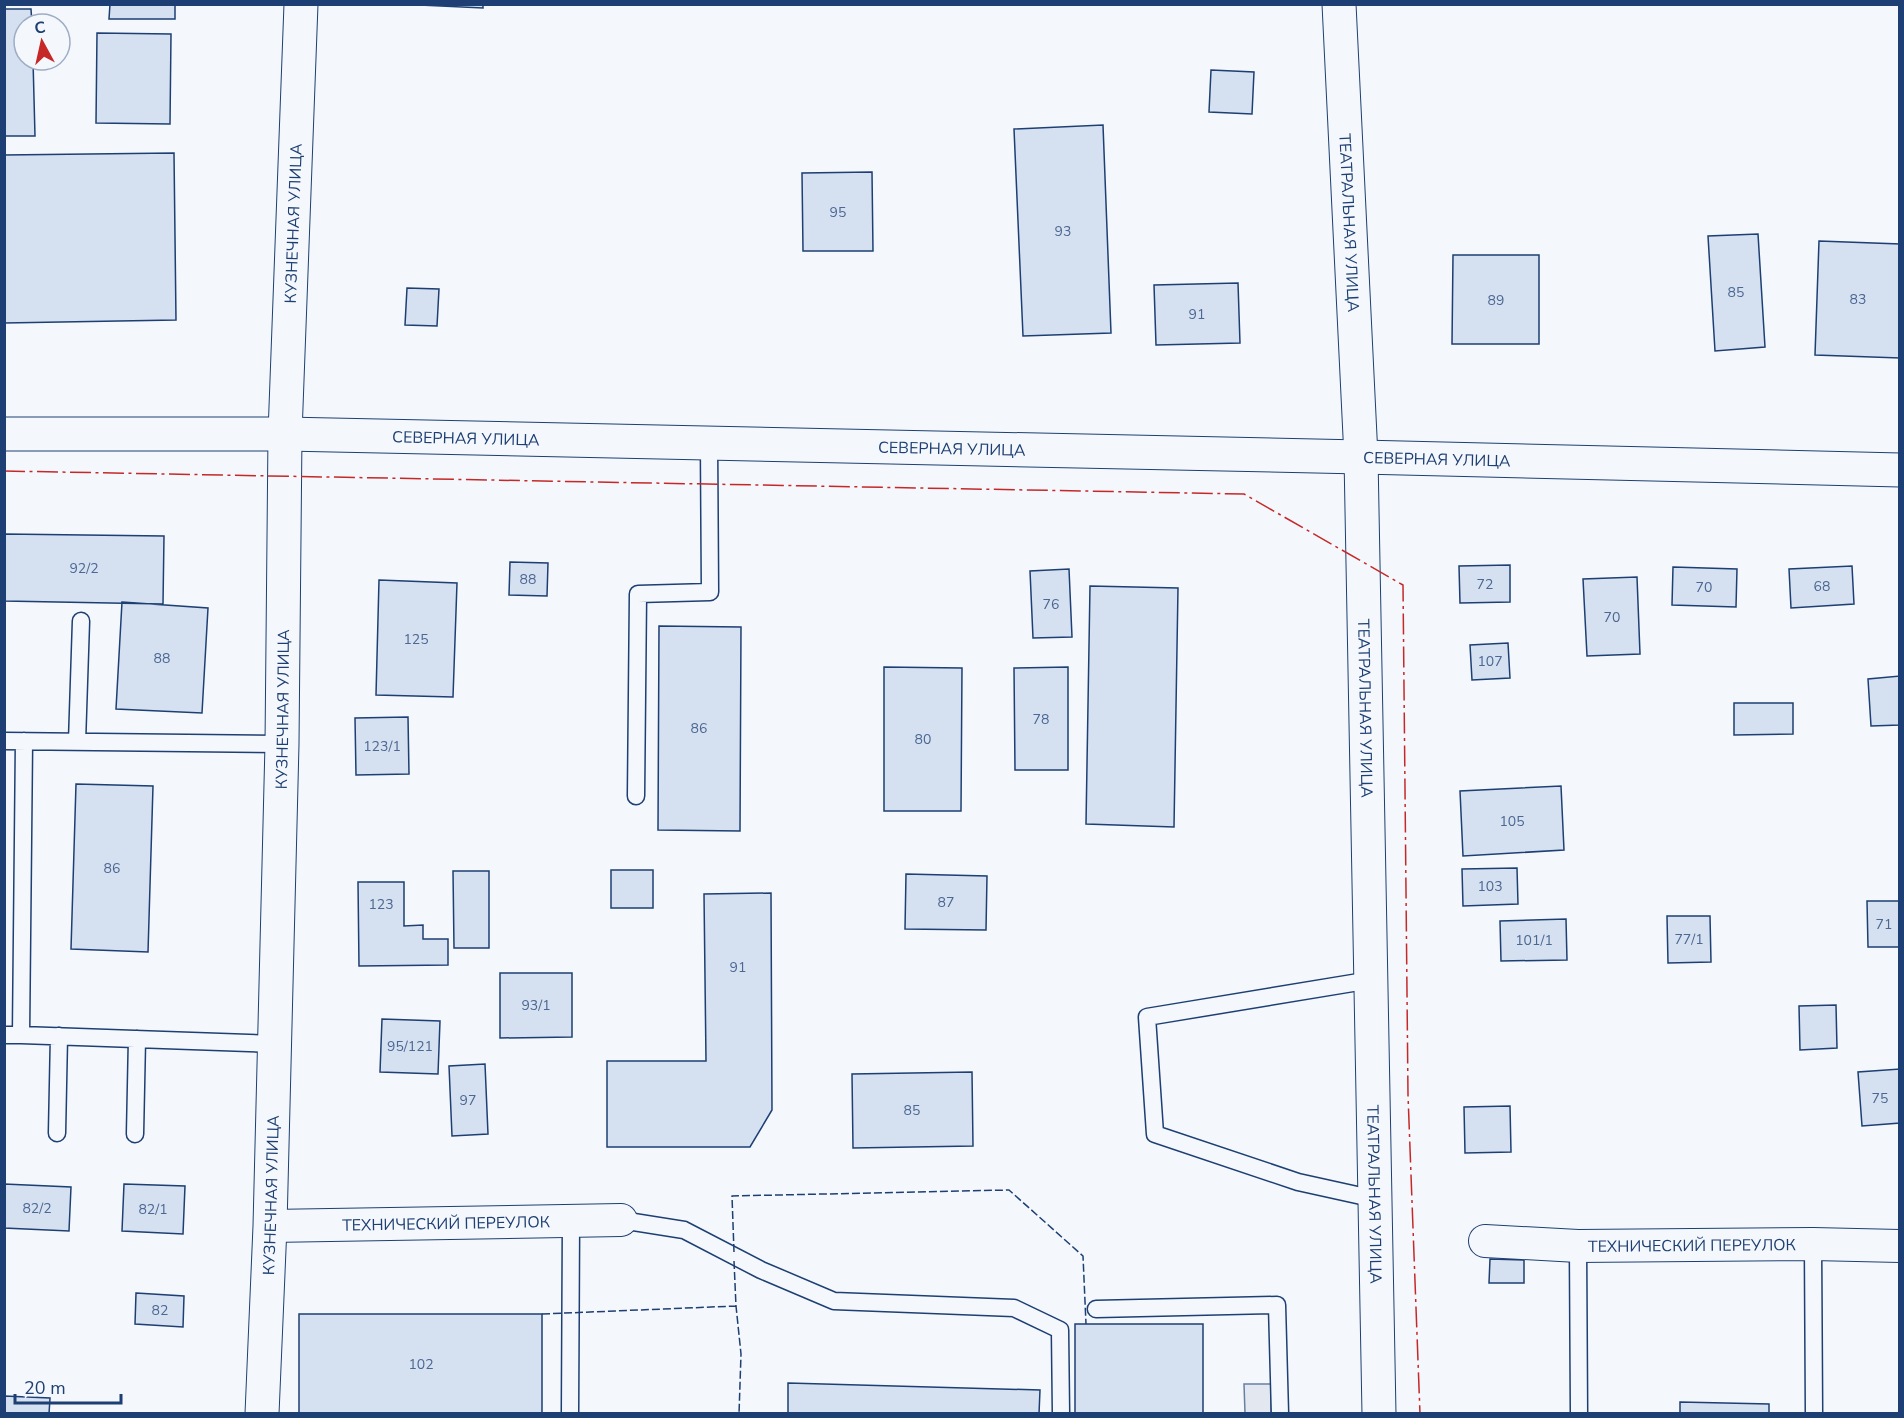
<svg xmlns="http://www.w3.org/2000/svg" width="1904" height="1418" font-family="'Nunito Sans',sans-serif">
<rect width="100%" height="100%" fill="#f4f7fb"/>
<!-- parking -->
<path fill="#e3e8f0" stroke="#687fa3" stroke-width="1.5" d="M1244,1384H1271V1413H1245Z"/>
<!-- building -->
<path fill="#d5e0f0" stroke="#1d3f73" stroke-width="1.5" d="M110,4H175V19H109Z
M398,4H483V8Z
M4,9H31L32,24H24V60H33L35,136H4Z
M97,33L171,34L170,124L96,123Z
M1211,70L1254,72L1252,114L1209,112Z
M1103,125L1111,333L1023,336L1014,129Z
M174,153L176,320L4,323V155Z
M872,172L873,251H803L802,173Z
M1758,234L1765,347L1715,351L1708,236Z
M1819,241L1900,244V358L1815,355Z
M1453,255H1539V344H1452Z
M1238,283L1240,343L1156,345L1154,285Z
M407,288L439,289L437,326L405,325Z
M4,534L164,536L163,604L4,601Z
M510,562L548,563L547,596L509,595Z
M1510,565V602L1460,603L1459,566Z
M1852,566L1854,604L1791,608L1789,569Z
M1673,567L1737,569L1736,607L1672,605Z
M1069,569L1072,637L1033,638L1030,571Z
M1637,577L1640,654L1587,656L1583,579Z
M379,580L457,583L453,697L376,695Z
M1090,586L1178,588L1174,827L1086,824Z
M122,602L208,608L202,713L116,709Z
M659,626L741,627L740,831L658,830Z
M1508,643L1510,678L1472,680L1470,645Z
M884,667L962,668L961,811H884Z
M1068,667V770H1015L1014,668Z
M1900,676V725L1871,726L1868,679Z
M1734,703H1793V734L1734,735Z
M408,717L409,774L356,775L355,718Z
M76,784L153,786L148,952L71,949Z
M1561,786L1564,850L1463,856L1460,791Z
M1517,868L1518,904L1463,906L1462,869Z
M611,870H653V908H611Z
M453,871H489V948H454Z
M906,874L987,876L986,930L905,929Z
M358,882H404V926L423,925V939H448V965L359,966Z
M771,893L772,1110L750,1147H607V1061H706L704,894Z
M1867,901H1900V947H1868Z
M1667,916H1710L1711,962L1668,963Z
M1566,919L1567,960L1501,961L1500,921Z
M500,973H572V1037L500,1038Z
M1836,1005L1837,1048L1800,1050L1799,1006Z
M382,1019L440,1021L438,1074L380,1072Z
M485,1064L488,1134L452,1136L449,1066Z
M1900,1069V1123L1862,1126L1858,1072Z
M972,1072L973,1146L853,1148L852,1074Z
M1510,1106L1511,1152L1465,1153L1464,1107Z
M4,1184L71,1187L69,1231L4,1228Z
M124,1184L185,1186L183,1234L122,1231Z
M1490,1259L1524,1260V1283H1489Z
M136,1293L184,1296L183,1327L135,1324Z
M299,1314H542V1414H299Z
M1075,1324H1203V1414H1075Z
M788,1383L1040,1390L1039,1414H788Z
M4,1396L50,1398L49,1414H4Z
M1680,1402L1769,1404V1414H1680Z"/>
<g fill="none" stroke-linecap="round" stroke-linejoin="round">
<!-- service casing -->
<g stroke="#1d3f73" stroke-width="19">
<path id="service" d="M4,741L282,744
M24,741L21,1035L274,1044
M77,742L81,621
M636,796L638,594L710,592L709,443
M1371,980L1147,1017L1155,1134L1298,1182L1375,1199
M4,1035H21
M57,1133L59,1036
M135,1134L137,1039
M621,1220L684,1230L761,1270L834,1301L1014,1308L1060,1330L1061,1414
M1813,1244L1814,1414
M1578,1246L1579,1414
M1096,1309L1277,1305L1280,1414
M570,1414L571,1221"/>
</g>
<!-- minor casing -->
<g stroke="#1d3f73" stroke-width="34">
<g id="minor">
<path id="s1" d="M270,1226L621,1220"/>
<path id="s2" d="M1485,1241L1578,1246L1813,1244L1900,1246"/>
</g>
</g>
<!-- tertiary casing -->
<g stroke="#1d3f73" stroke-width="35">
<g id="tertiary">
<path id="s3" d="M4,434H285L1361,457"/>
<path id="s4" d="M262,1414L270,1226L282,744L285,434L301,4"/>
</g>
</g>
<!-- secondary casing -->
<g stroke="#1d3f73" stroke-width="35">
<g id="secondary">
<path id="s5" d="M1361,457L1900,470"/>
</g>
</g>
<!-- primary casing -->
<g stroke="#1d3f73" stroke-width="35">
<g id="primary">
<path id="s6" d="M1339,4L1361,457L1379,1414"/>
</g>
</g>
<!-- service -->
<use href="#service" stroke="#f4f7fb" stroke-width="16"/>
<!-- minor -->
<use href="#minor" stroke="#f4f7fb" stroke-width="32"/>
<!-- tertiary -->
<use href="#tertiary" stroke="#f4f7fb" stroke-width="33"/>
<!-- secondary -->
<use href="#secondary" stroke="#f4f7fb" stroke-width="33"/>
<!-- primary -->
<use href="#primary" stroke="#f4f7fb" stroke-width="33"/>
<!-- fence -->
<path stroke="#1d3f73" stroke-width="1.5" stroke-dasharray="8 3" stroke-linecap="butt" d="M734,1252L732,1196L1009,1190L1083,1256L1086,1324
M734,1261L736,1306L741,1354L739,1414
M542,1314L736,1306"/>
<!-- power -->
<path stroke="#c62828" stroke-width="1.5" stroke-dasharray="21 4.5 3 4.5" stroke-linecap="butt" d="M4,471L1244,494L1403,585L1408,1095L1420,1414"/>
</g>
<g text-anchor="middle" stroke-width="4.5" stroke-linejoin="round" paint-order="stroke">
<!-- number labels -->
<g font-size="14" fill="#4b6792">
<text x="838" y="217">95</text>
<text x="1063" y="236">93</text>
<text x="1736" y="297">85</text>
<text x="1858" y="304">83</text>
<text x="1496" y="305">89</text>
<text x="1197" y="319">91</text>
<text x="84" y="573">92/2</text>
<text x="528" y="584">88</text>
<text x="1485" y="589">72</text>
<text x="1822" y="591">68</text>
<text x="1704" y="592">70</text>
<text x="1051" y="609">76</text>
<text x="1612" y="622">70</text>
<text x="416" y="644">125</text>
<text x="162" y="663">88</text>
<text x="1490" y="666">107</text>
<text x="1041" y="724">78</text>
<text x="699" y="733">86</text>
<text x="923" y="744">80</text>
<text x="382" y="751">123/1</text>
<text x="1512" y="826">105</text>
<text x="112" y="873">86</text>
<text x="1490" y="891">103</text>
<text x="946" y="907">87</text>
<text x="381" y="909">123</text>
<text x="1884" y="929">71</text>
<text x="1689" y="944">77/1</text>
<text x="1534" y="945">101/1</text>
<text x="738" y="972">91</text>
<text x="536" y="1010">93/1</text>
<text x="410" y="1051">95/121</text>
<text x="1880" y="1103">75</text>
<text x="468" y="1105">97</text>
<text x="912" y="1115">85</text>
<text x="37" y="1213">82/2</text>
<text x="153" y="1214">82/1</text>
<text x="160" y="1315">82</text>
<text x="421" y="1369">102</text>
</g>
<!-- street labels -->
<g font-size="16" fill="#1d3f73" stroke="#f4f7fb">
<text dy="6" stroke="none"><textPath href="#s4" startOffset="1191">КУЗНЕЧНАЯ УЛИЦА</textPath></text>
<text dy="6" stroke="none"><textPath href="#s6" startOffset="219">ТЕАТРАЛЬНАЯ УЛИЦА</textPath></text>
<text dy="6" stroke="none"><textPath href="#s3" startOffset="462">СЕВЕРНАЯ УЛИЦА</textPath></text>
<text dy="6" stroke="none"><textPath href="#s3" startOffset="948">СЕВЕРНАЯ УЛИЦА</textPath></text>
<text dy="6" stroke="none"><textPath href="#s5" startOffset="76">СЕВЕРНАЯ УЛИЦА</textPath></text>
<text dy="6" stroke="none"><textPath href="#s4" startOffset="705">КУЗНЕЧНАЯ УЛИЦА</textPath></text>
<text dy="6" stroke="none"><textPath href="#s6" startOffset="705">ТЕАТРАЛЬНАЯ УЛИЦА</textPath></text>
<text dy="6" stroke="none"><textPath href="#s4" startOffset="219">КУЗНЕЧНАЯ УЛИЦА</textPath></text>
<text dy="6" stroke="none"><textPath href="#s6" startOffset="1191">ТЕАТРАЛЬНАЯ УЛИЦА</textPath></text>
<text dy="6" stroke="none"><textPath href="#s1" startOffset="176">ТЕХНИЧЕСКИЙ ПЕРЕУЛОК</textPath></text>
<text dy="6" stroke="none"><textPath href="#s2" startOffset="207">ТЕХНИЧЕСКИЙ ПЕРЕУЛОК</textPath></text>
</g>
</g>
<!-- border -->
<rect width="1904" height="1418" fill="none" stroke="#1d3f73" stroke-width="12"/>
<!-- north arrow -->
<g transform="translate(42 42) rotate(352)"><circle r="28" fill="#f4f7fb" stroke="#9eadc5" stroke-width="1.5"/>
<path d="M0-4.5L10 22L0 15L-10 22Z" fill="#c62828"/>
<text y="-9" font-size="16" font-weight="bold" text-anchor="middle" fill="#1d3f73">С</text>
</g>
<!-- scale -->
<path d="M15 1394v9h106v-9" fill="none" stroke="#1d3f73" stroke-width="3"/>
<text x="24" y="1394" font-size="18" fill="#1d3f73" stroke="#f4f7fb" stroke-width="4.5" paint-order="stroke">20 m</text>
</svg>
